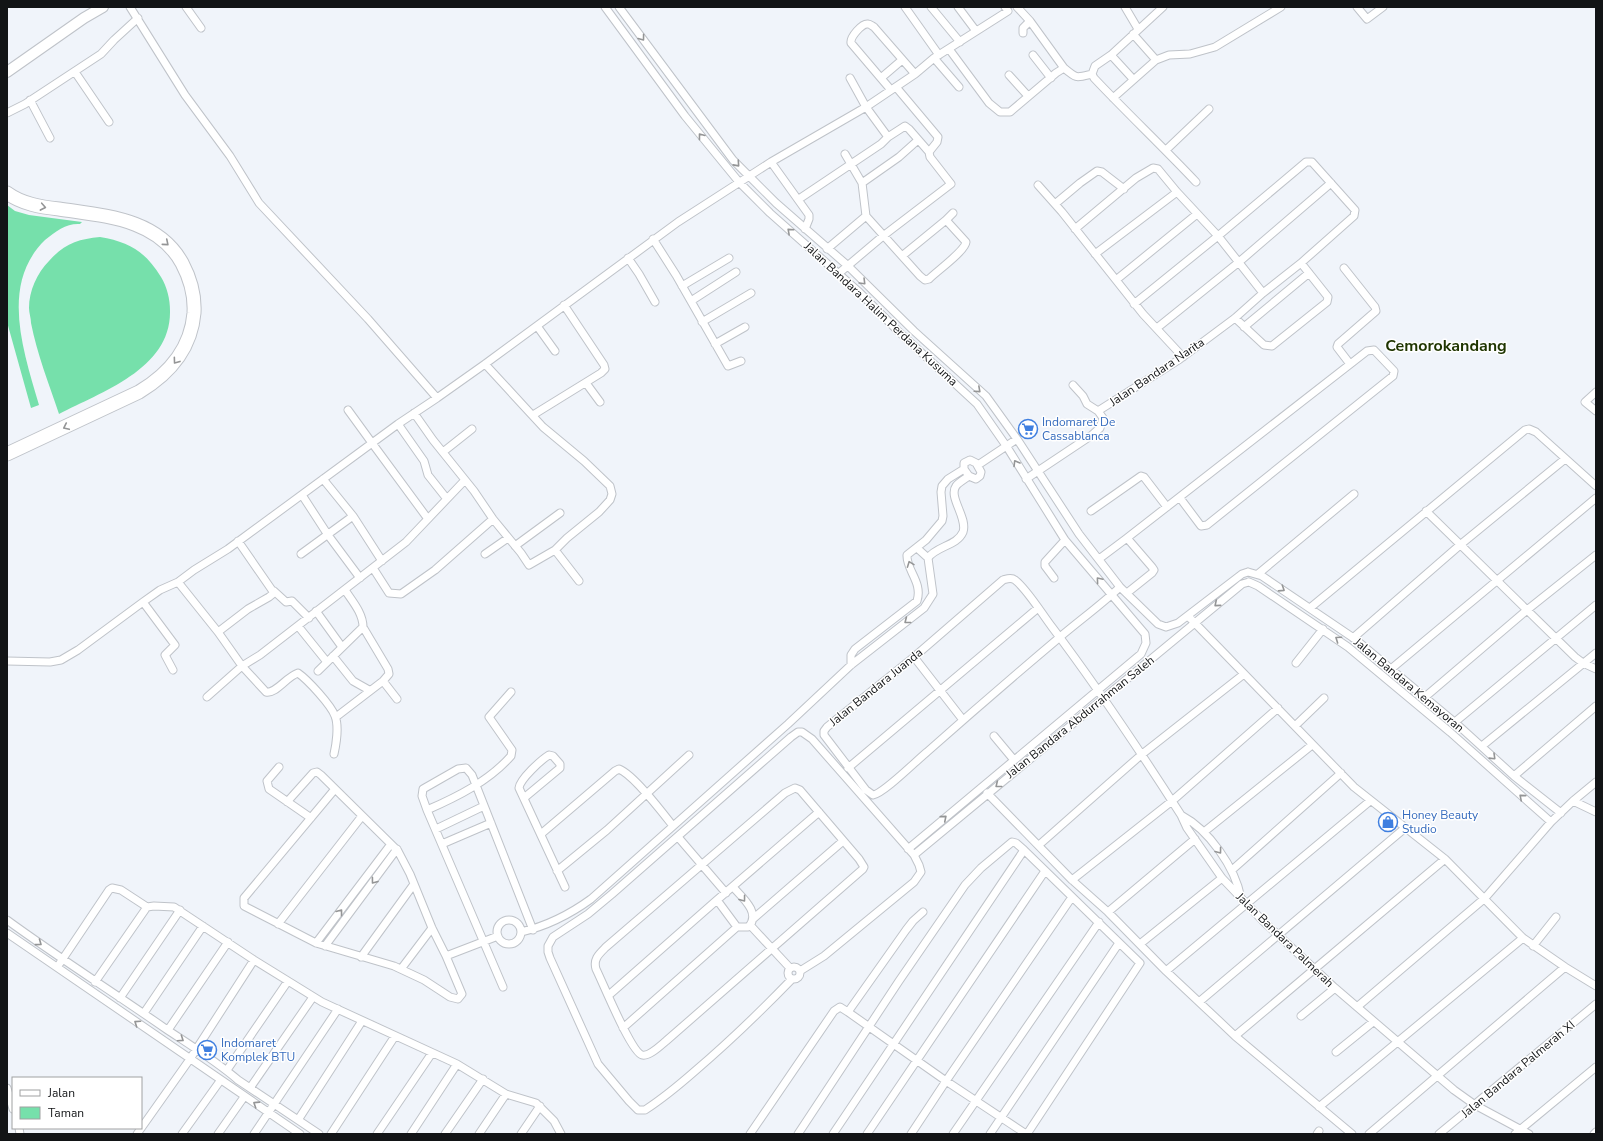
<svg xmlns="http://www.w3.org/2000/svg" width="1603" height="1141" font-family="'Nunito Sans',sans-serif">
<rect width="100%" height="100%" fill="#f0f4fa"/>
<!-- green -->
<path fill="#76e0ab" d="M7,205L15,211L29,215L82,222L80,224C67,223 56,231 45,240C0,284 23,350 39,405L31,408L7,322Z
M100,237C129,242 145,251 161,277C167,287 170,299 170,311C171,369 101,392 59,414C49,384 37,354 31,323C31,318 29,313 29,308C29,291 37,273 49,261C64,244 78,239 100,237Z"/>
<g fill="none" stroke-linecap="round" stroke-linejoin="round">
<!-- minor casing -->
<g stroke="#bfc3c9" stroke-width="9">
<path id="minor" d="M130,7L185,95L230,156L259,203L368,319L437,398
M186,7L201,28
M605,7L685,116L739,182L770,213L858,291L898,331L977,404L1007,447L1065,540L1145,634L1146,643L1141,654L908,849
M619,7L733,160L776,203L847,265L914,331L986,396L1017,439L1079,534L1120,587L1158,624L1166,627L1178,623L1242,574L1248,572
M905,7L939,55
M931,7L960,42
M958,7L976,31
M1017,7L1030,21L1064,68
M1125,7L1138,29
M1163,7L1111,55L1095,66L1092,74L1094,78C1127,113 1163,147 1196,182
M1357,7L1367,19L1383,7
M1023,33V28L1030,21
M1133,34L1156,60
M949,49L989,103L1000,112H1010L1056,73L1064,68C1077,79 1076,78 1092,74
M1033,55L1051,78
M1111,55L1133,79
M934,58L959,87
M75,72L109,122
M1009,75L1028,96
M881,78L902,60
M891,90L851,43C850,37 862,23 868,24C870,24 872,26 874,27L915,74
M1113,98L1156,60L1169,55L1190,54L1215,47L1281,7
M30,100L50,138
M7,113L25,104L101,54L114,40L138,18
M888,137L905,126L909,129L929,152
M1166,150L1209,109
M771,162L809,215V219L805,229
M862,183L899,157L918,140
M1038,185L1062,212L1143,314L1183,357
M799,199L881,144L888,137L866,107L850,78
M1055,204L1080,183L1097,171L1102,172L1124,189
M866,216L920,276L925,280L929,279C937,271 965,251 966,242L946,220L902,256
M946,220L953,213
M1075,229L1136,178L1153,168L1158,169L1177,192L1218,236L1134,304
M653,239L676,275L728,366L741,361
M827,249L866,216L862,183L845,154
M1095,254L1177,192
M628,258L639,274L655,302
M1344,268L1375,307L1376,311L1338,344L1337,347L1350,364
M838,274L883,236L951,184L930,157L929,152L937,142L938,137L896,87
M1116,280L1197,214
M682,286L729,258
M691,301L736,272
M1235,318L1264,345L1272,346L1327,302L1328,297L1301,263
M702,322L751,293
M537,326L555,351
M1244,327L1309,273
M1157,328L1239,262L1331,183
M715,344L745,327
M586,383L600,402
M1596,392L1585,402L1596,411
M348,410L372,443L428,519
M1098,411L1180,359L1235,318L1263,293L1301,263L1354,216L1355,210L1312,162H1306L1218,236L1263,293
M414,413L433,440L474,491L493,519L521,553L529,565L555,550L567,538L599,512L610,500L612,494L610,486L584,461L543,427L485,364
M533,415L601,373L605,369L604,365L564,305
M398,424L424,461L428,475L447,499
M443,452L472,429
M970,460L976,463L981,472L980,476L976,479L969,476L964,469V463Z
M978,465L1017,439
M323,479L353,516L382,561
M1026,479L1092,435L1100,428L1103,418L1098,411L1087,404L1083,396L1073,385
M302,495L328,535L360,578
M1091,511L1141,476L1144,477L1167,507
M1426,511L1575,657L1583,663L1596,669
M1127,538L1367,351L1374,350L1394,371L1393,376L1207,525L1201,526L1180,498
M515,546L560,513
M917,548L928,558
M555,550L579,581
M301,554L353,516
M485,554L508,538
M1099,559L1127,538L1152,567L1154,570L1152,573L1127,593
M373,568L389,593L401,594L435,570L493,519
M1248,572L1262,576L1355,639L1459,726L1514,776L1561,813
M1258,574L1354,494
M1054,578L1045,566V562L1065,540
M178,582L218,632L242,666L260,655L406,542L465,480
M1249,582L1258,586L1348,647L1450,732L1551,822
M1120,587C1101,605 1080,620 1060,637C1015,675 971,713 927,752C917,760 883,794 873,795L866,790L824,735V731L827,727L914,657L1003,580C1007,579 1011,577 1015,580C1027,589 1042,614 1052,627C1098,688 1140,751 1181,815L1187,828L1222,878L1263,921L1335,988L1454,1090L1475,1105L1529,1134
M274,591L286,602L292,601L309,618
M143,602L175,645L165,655L173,670
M1310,608L1525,430L1529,429L1536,432L1596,486
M316,611L342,647
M1188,616L1354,787L1445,859L1523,938L1565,967L1596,986
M298,626L327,662
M218,632L248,609L269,597L274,593L238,541
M1353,638L1460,545L1565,459
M333,656L353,681L369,690
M914,657L963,720
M7,661L50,662L61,660L78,650L143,602L160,590L178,582L194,570L228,549L398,424L437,398L485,364L678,222L771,162L866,107L915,74L934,58L1008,11L1005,7
M1296,663L1323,629
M851,665V655L855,649L917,601C923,582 906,570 907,555L926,540L942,521L943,516L941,492L942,486L948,479L964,469
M1391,669L1596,498
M318,671L363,627
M383,681L397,699
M207,697L242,666L266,692C276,694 286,677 298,673C308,680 331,705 335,716C339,726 336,745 334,754
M1425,697L1527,610L1596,555
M336,717L383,681L389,674L388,669L363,627C363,613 352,601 345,590
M1455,722L1596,605
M1295,726L1324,698
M994,736L1014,760
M1482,746L1596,653
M279,767L267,781L269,789L311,818
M848,768L1038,608
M1514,776L1596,706
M795,788L800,790L859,859L864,867L863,869L666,1041C661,1045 649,1057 642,1055C631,1052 603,983 596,969C593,959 599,954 606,947L785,793Z
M335,789L244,898V906L316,943L394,966L424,980L450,997L458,999L462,994L446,956
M987,793L1072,880L1108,912L1166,971L1215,1017L1235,1036L1352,1134
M524,798L560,768V764L553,756L549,755C541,760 520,779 519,788L565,887
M1573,801L1596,812
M287,802L313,773L317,772L321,775L398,851L410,874L432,928L446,956L498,936
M427,810C457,797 489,781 511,756L512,750L489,717L511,692
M1181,815C1209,830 1235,867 1241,898
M436,829L484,806
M1204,832L1312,745
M541,834L615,771L619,769C634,775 662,812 673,826
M678,837L726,893
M442,844L491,823
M1039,845L1141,755L1244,674
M914,855L1242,584L1249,582
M1232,870L1341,773
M557,871L607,830L689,755
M1072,880L1172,801L1278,708
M733,887C742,897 762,914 748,927H737L717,900L819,812
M1108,912L1195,839
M754,918L843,841
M7,920C59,958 113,992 166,1029C190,1045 216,1061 238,1080L319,1134
M497 932a12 12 0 1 1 24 0a12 12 0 1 1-24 0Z
M278,924L362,816
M750,925L790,968
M521,932C547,926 569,915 591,899L788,724L851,665L924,608L933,594L928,558C936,546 957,546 963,532C968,518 948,497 956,486C959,482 965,479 969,476
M7,933L300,1134
M316,943L391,844
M1140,944L1222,878
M325,946L397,849
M1533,946L1556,917
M361,957L414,884
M60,963L109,890L112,888L121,890L147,907
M788 973a6 6 0 1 1 12 0a6 6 0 1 1-12 0Z
M401,969L432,928
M1166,971L1370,801
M792,979C761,1011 729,1042 695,1071C679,1085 662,1099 645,1110H638L629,1101L598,1064L550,958L548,952V946L553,937L588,914L612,894L791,737L798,732H802L812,739L914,855L919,865L921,872L914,882L824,956L800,971
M95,982L147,907L154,906L174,907L254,960L322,1002L457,1064L506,1094L536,1103L554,1121L561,1134
M503,987L427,810L422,796L423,789L458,769L466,768L472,775L533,930
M609,995L717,900
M120,998L180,910
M1199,1002L1405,828
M1357,1007L1485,898L1551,822L1573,801L1596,782
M848,1012L906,930L913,921L923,912
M144,1013L203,926
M1301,1016L1335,988
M623,1028L737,927
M168,1030L228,942
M1235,1036L1445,859
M1336,1052L1373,1022
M227,1070L288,981
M7,1088L13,1109
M250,1088L313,997
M1319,1107L1523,938
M298,1120L362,1021
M19,1128L20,1134
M137,1134L190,1059L254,960
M182,1134L220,1081
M218,1134L244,1097
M254,1134L338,1009
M331,1134L395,1036
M377,1134L432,1053
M411,1134L457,1064
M445,1134L483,1079
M479,1134L506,1094
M521,1134L540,1106
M750,1134L834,1011L840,1007L848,1012L946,1081L1026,1134
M798,1134L899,981L965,885L981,868L1012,842L1016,843L1024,850L1140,963L1027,1134
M833,1134L1024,850
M867,1134L1045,871
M911,1134L946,1081L1072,897
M953,1134L1099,922
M990,1134L1119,943
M1317,1134L1319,1131
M1369,1134L1565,967
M1439,1134L1596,1004
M1515,1134L1596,1067
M1594,1134L1596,1132"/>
</g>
<!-- secondary casing -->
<g stroke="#bfc3c9" stroke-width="12">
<path id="secondary" d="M7,72L84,18L103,7"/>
</g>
<!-- motorway casing -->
<g stroke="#bfc3c9" stroke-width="15">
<path id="motorway" d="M7,193C22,204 41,207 59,209C104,216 157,218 182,263C190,278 195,296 194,313C191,349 169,374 139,392L7,454"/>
</g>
<!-- minor -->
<use href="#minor" stroke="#fff" stroke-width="7"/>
<!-- secondary -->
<use href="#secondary" stroke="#fff" stroke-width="10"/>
<!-- motorway -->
<use href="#motorway" stroke="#fff" stroke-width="13"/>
</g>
<!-- one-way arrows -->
<defs><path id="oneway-chevron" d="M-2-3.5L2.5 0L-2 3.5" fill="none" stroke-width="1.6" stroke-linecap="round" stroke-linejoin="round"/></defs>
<g stroke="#949596">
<use href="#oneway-chevron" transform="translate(642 38) rotate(53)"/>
<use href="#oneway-chevron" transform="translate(701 136) rotate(-128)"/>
<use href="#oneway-chevron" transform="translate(737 164) rotate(48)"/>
<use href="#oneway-chevron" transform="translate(43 207) rotate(11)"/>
<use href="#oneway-chevron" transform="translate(790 231) rotate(-138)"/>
<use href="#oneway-chevron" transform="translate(166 243) rotate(40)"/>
<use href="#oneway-chevron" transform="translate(863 282) rotate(45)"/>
<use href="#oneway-chevron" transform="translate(176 361) rotate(126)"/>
<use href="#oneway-chevron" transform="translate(978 390) rotate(42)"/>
<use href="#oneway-chevron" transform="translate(66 427) rotate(155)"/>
<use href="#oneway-chevron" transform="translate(1016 463) rotate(-121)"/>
<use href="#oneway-chevron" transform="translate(910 564) rotate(-111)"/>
<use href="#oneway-chevron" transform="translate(1099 580) rotate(-130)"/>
<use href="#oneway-chevron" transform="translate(1282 589) rotate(33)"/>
<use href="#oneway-chevron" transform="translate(1217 604) rotate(140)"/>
<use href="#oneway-chevron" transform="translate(907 621) rotate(142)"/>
<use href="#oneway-chevron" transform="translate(1338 639) rotate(-145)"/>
<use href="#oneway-chevron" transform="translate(1493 757) rotate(44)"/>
<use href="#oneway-chevron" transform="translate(998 785) rotate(141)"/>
<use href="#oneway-chevron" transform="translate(1522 797) rotate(-139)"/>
<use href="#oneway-chevron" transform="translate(944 818) rotate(-40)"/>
<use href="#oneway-chevron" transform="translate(1219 851) rotate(53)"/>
<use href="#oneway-chevron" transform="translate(374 881) rotate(127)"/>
<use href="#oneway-chevron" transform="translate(743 899) rotate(53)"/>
<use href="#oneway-chevron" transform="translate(340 912) rotate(-52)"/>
<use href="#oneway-chevron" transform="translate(39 943) rotate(36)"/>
<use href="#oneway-chevron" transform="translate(137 1023) rotate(-146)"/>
<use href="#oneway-chevron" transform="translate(181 1039) rotate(34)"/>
<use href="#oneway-chevron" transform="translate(256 1104) rotate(-147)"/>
</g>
<!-- icons -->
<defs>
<g id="supermarket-ring" transform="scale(1)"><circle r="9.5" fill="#fff" stroke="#3f7fe0" stroke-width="1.5"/><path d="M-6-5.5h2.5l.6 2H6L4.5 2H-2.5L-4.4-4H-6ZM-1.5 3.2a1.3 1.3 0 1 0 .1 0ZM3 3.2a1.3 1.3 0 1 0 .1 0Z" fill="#3f7fe0"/></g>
<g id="shop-ring" transform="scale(1)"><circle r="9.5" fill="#fff" stroke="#3f7fe0" stroke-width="1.5"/><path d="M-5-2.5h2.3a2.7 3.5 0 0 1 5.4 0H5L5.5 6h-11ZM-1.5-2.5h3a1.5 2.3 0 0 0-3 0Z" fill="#3f7fe0"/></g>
</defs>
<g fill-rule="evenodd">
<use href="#supermarket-ring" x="1028" y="429"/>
<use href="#shop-ring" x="1388" y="822"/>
<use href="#supermarket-ring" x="207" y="1050"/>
</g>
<g text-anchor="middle" stroke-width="3" stroke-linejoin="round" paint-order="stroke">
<!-- street labels -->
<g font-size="12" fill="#121416" stroke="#fff">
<text transform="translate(881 314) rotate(43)" y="4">Jalan Bandara Halim Perdana Kusuma</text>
<text transform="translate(1157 372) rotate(-34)" y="4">Jalan Bandara Narita</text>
<text transform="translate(1409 685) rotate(40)" y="4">Jalan Bandara Kemayoran</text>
<text transform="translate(876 687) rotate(-39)" y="4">Jalan Bandara Juanda</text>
<text transform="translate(1080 717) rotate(-39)" y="4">Jalan Bandara Abdurrahman Saleh</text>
<text transform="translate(1285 940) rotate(44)" y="4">Jalan Bandara Palmerah</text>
<text transform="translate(1518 1069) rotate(-40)" y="4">Jalan Bandara Palmerah XI</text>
</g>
<!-- shop labels -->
<g font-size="12" fill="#366cbe" stroke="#fff" text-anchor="start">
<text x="1042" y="426">Indomaret De<tspan x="1042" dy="14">Cassablanca</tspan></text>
<text x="1402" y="819">Honey Beauty<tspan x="1402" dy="14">Studio</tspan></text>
<text x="221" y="1047">Indomaret<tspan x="221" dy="14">Komplek BTU</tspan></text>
</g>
<!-- district labels -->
<g font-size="16" font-weight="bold" fill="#1f3501" stroke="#fff">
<text x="1446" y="351">Cemorokandang</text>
</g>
</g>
<!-- border -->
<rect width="1603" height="1141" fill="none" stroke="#121416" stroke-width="16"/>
<!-- legend -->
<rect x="12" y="1077" width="130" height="52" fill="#ffffff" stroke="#a0a1a2"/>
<rect x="20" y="1090" width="20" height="6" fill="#ffffff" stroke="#a0a1a2"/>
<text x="48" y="1097" font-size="12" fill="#121416">Jalan</text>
<rect x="20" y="1107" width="20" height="12" fill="#76e0ab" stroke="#a0a1a2"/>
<text x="48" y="1117" font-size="12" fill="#121416">Taman</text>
</svg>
